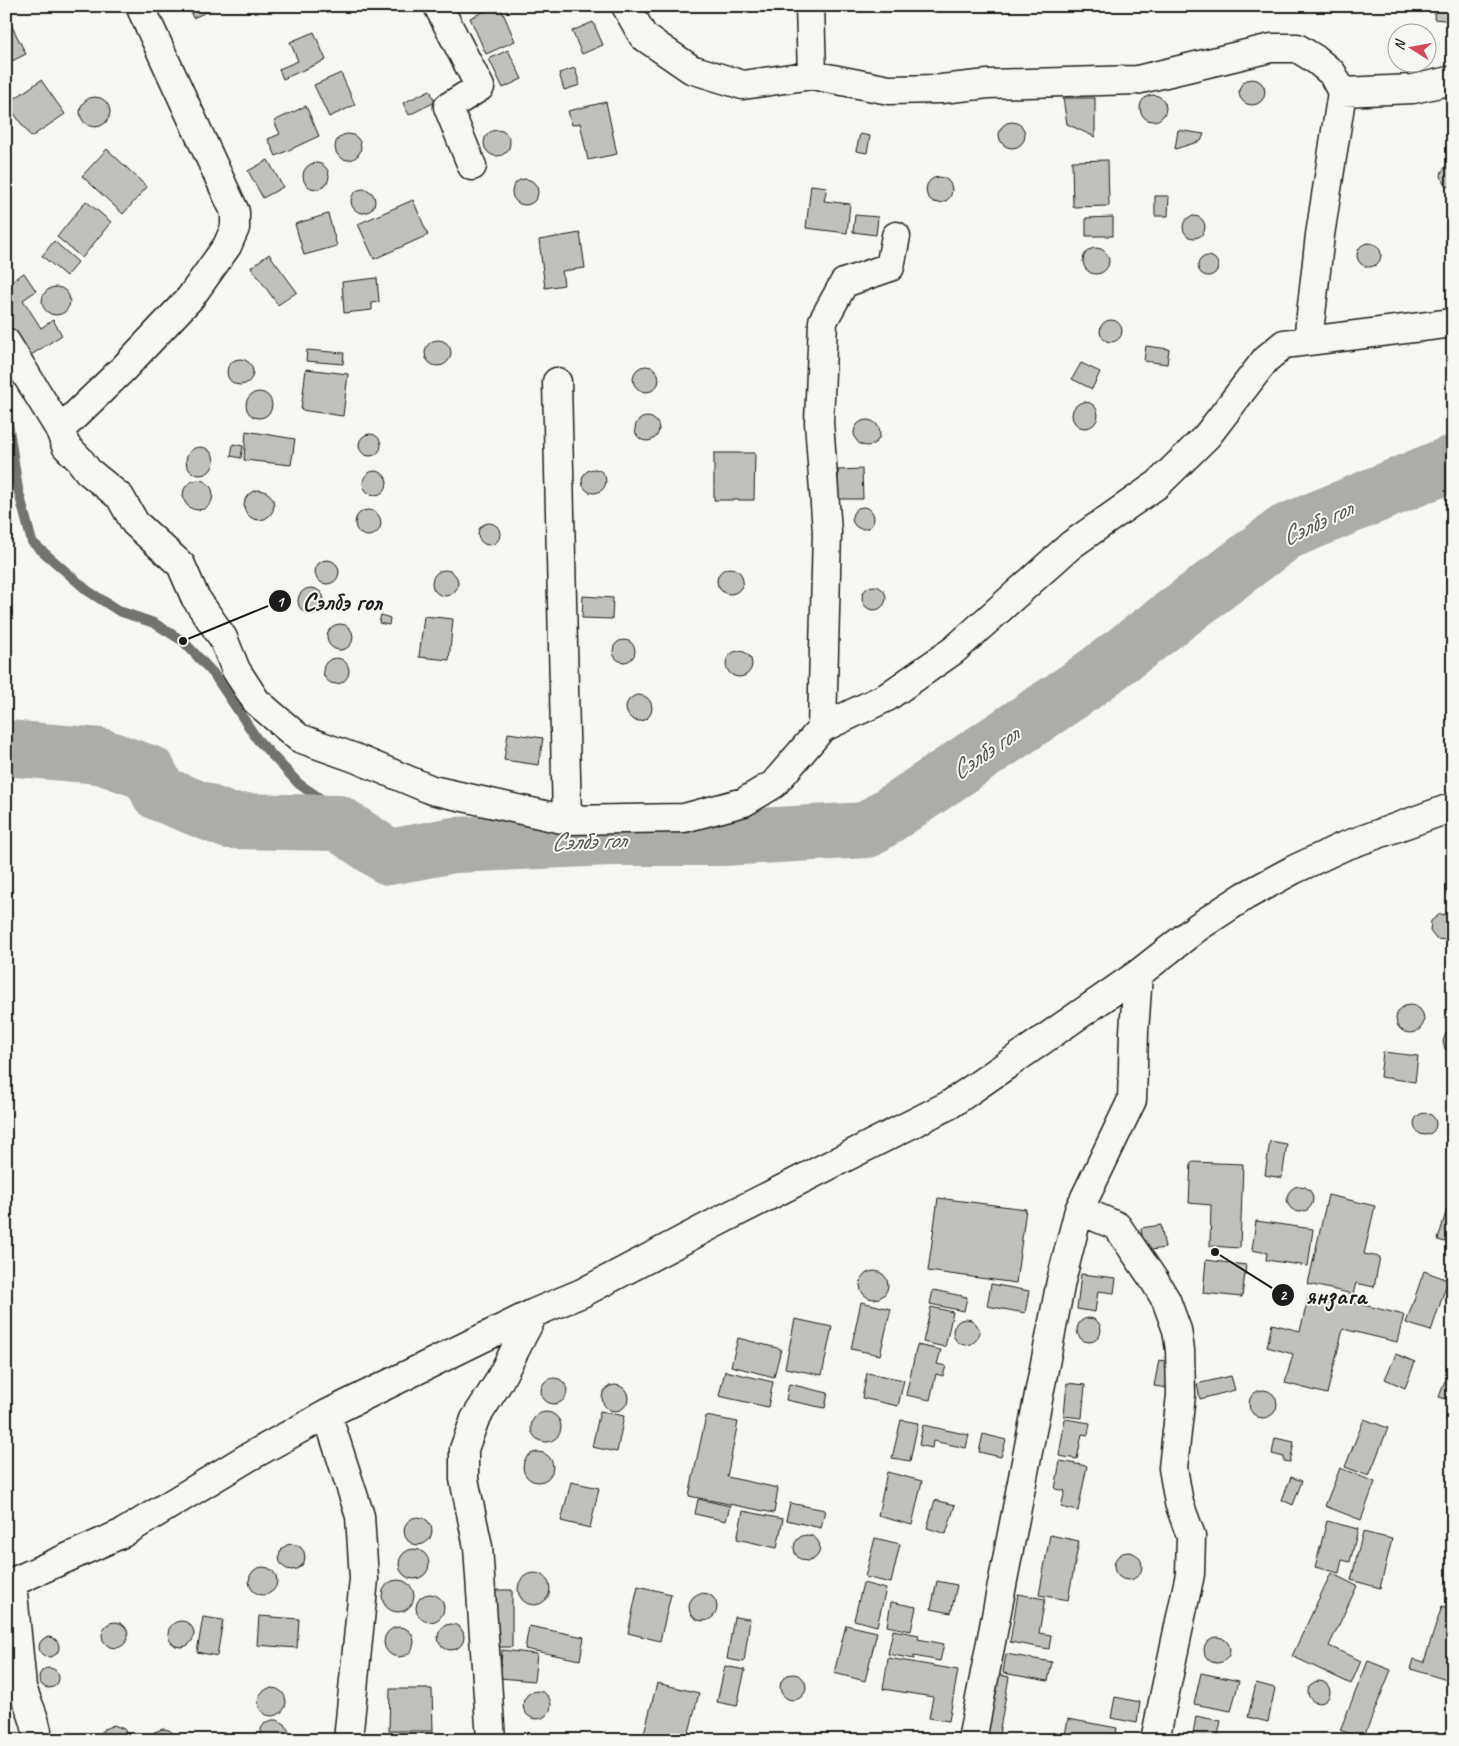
<svg xmlns="http://www.w3.org/2000/svg" width="1459" height="1746" font-family="Caveat,sans-serif">
<rect width="100%" height="100%" fill="#f6f6f2"/>
<filter id="ink" filterUnits="userSpaceOnUse"><feTurbulence type="fractalNoise" baseFrequency=".02" numOctaves="2"/><feDisplacementMap in="SourceGraphic" scale="10" xChannelSelector="R" yChannelSelector="G"/><feConvolveMatrix kernelMatrix="1 2 1 2 8 2 1 2 1" color-interpolation-filters="sRGB"/></filter>
<g filter="url(#ink)">
<g fill="none" stroke-linecap="round" stroke-linejoin="round">
<!-- stream -->
<path stroke="#727271" stroke-width="10" d="M6,409L18,489L32,542L88,591L119,611L154,623L183,641L213,673L257,739L299,784L343,814L379,834L454,845"/>
<!-- river -->
<path stroke="#acaca9" stroke-width="56" d="M6,748L100,756L149,773L159,793L229,821L338,823L389,857L454,845L609,838H722L867,830L1081,686L1286,532L1453,463"/>
</g>
<!-- building -->
<path fill="#c0c0bd" stroke="#1c1c1c" d="M188,6H220L193,18Z
M496,6H500L515,41L486,54L470,18Z
M1435,6H1453V21L1434,19Z
M6,15L26,54L6,64Z
M593,22L603,45L582,54L572,31Z
M314,32L326,60L283,79L279,69L298,61L290,42Z
M508,50L522,79L503,88L489,59Z
M575,68L580,85L564,90L559,73Z
M341,73L355,105L329,117L314,85Z
M1239 92a13 13 0 1 1 26 0a13 13 0 1 1-26 0Z
M41,80L65,114L31,137L7,104Z
M430,90L435,102L409,115L403,103Z
M1140 108a13 13 0 1 1 26 0a13 13 0 1 1-26 0Z
M80 112a15 15 0 1 1 30 0a15 15 0 1 1-30 0Z
M1063,98H1095V137L1067,124Z
M606,102L617,154L588,160L580,123L572,125L568,111Z
M306,106L319,136L276,156L268,139L280,134L274,121Z
M999 135a13 13 0 1 1 26 0a13 13 0 1 1-26 0Z
M1178,130L1204,134L1201,141L1175,149Z
M484 143a13 13 0 1 1 26 0a13 13 0 1 1-26 0Z
M860,134L870,136L867,153L856,151Z
M335 147a13 13 0 1 1 26 0a13 13 0 1 1-26 0Z
M107,149L147,187L123,214L82,176Z
M268,160L283,187L263,198L248,171Z
M1108,160L1109,206L1073,207L1072,161Z
M303 176a13 13 0 1 1 26 0a13 13 0 1 1-26 0Z
M1449,163H1453V188L1445,185L1441,176L1442,171Z
M926 190a13 13 0 1 1 26 0a13 13 0 1 1-26 0Z
M512 192a13 13 0 1 1 26 0a13 13 0 1 1-26 0Z
M811,185L827,187L824,201L850,204L847,233L806,228Z
M351 201a12 12 0 1 1 24 0a12 12 0 1 1-24 0Z
M1155,196H1169L1168,216H1155Z
M413,200L428,235L374,259L358,224Z
M86,201L111,222L82,258L57,237Z
M328,214L337,246L304,255L295,224Z
M855,215L878,217L876,235L853,232Z
M1183 227a11 11 0 1 1 22 0a11 11 0 1 1-22 0Z
M1113,217V236H1086V218Z
M580,233L585,268L562,271L564,285L545,288L539,240Z
M54,241L78,262L66,276L42,256Z
M1357 255a12 12 0 1 1 24 0a12 12 0 1 1-24 0Z
M1083 261a13 13 0 1 1 26 0a13 13 0 1 1-26 0Z
M269,254L297,292L278,305L251,267Z
M1198 266a10 10 0 1 1 20 0a10 10 0 1 1-20 0Z
M24,273L36,291L23,300L41,328L53,320L62,335L28,357L6,323V284Z
M377,278L379,302L372,303V310L344,313L342,282Z
M42 301a14 14 0 1 1 28 0a14 14 0 1 1-28 0Z
M1100 331a11 11 0 1 1 22 0a11 11 0 1 1-22 0Z
M425 353a13 13 0 1 1 26 0a13 13 0 1 1-26 0Z
M1146,346L1169,349L1167,364L1144,361Z
M307,350L344,353L343,364L306,361Z
M227 372a13 13 0 1 1 26 0a13 13 0 1 1-26 0Z
M1081,363L1100,372L1092,389L1072,379Z
M633 379a13 13 0 1 1 26 0a13 13 0 1 1-26 0Z
M306,369L348,374L343,416L301,410Z
M246 405a13 13 0 1 1 26 0a13 13 0 1 1-26 0Z
M1072 415a13 13 0 1 1 26 0a13 13 0 1 1-26 0Z
M635 429a12 12 0 1 1 24 0a12 12 0 1 1-24 0Z
M854 433a13 13 0 1 1 26 0a13 13 0 1 1-26 0Z
M246,431L295,439L291,465L244,460Z
M359 445a11 11 0 1 1 22 0a11 11 0 1 1-22 0Z
M233,444L243,446L241,458L231,456Z
M186 461a14 14 0 1 1 28 0a14 14 0 1 1-28 0Z
M714,453H755L754,500H714Z
M862,469L863,499H838V470Z
M582 481a12 12 0 1 1 24 0a12 12 0 1 1-24 0Z
M363 483a12 12 0 1 1 24 0a12 12 0 1 1-24 0Z
M183 495a15 15 0 1 1 30 0a15 15 0 1 1-30 0Z
M244 505a15 15 0 1 1 30 0a15 15 0 1 1-30 0Z
M852 518a11 11 0 1 1 22 0a11 11 0 1 1-22 0Z
M355 523a13 13 0 1 1 26 0a13 13 0 1 1-26 0Z
M478 534a11 11 0 1 1 22 0a11 11 0 1 1-22 0Z
M315 572a12 12 0 1 1 24 0a12 12 0 1 1-24 0Z
M717 581a13 13 0 1 1 26 0a13 13 0 1 1-26 0Z
M432 583a13 13 0 1 1 26 0a13 13 0 1 1-26 0Z
M862 598a12 12 0 1 1 24 0a12 12 0 1 1-24 0Z
M298 601a13 13 0 1 1 26 0a13 13 0 1 1-26 0Z
M583,596L613,598L612,619L582,618Z
M381,615L390,618L389,625L379,623Z
M424,616L453,619L449,660L419,657Z
M327 637a13 13 0 1 1 26 0a13 13 0 1 1-26 0Z
M613 651a11 11 0 1 1 22 0a11 11 0 1 1-22 0Z
M726 664a13 13 0 1 1 26 0a13 13 0 1 1-26 0Z
M323 671a13 13 0 1 1 26 0a13 13 0 1 1-26 0Z
M626 708a13 13 0 1 1 26 0a13 13 0 1 1-26 0Z
M508,733L543,738L539,765L504,760Z
M1453,877V899L1447,893L1446,888L1447,883Z
M1440,914L1449,915L1453,918V936L1447,940L1436,939L1430,931L1431,921Z
M1396 1019a14 14 0 1 1 28 0a14 14 0 1 1-28 0Z
M1453,1030V1054L1445,1049L1443,1041L1446,1033Z
M1383,1052L1418,1056L1415,1082L1380,1077Z
M1414 1124a11 11 0 1 1 22 0a11 11 0 1 1-22 0Z
M1270,1141L1287,1144L1282,1178L1265,1175Z
M1191,1162L1243,1164L1240,1248L1210,1246L1211,1205L1189,1203Z
M1287 1199a13 13 0 1 1 26 0a13 13 0 1 1-26 0Z
M1453,1188V1244L1438,1240Z
M1328,1195L1375,1206L1364,1254L1380,1257L1374,1287L1356,1283L1353,1294L1308,1284Z
M938,1198L1026,1209L1016,1283L928,1271Z
M1256,1221L1313,1229L1308,1266L1266,1260L1267,1253L1252,1250Z
M1161,1225L1165,1248L1144,1251L1141,1228Z
M1206,1260L1246,1265L1242,1297L1203,1293Z
M860 1285a14 14 0 1 1 28 0a14 14 0 1 1-28 0Z
M1424,1271L1448,1280L1431,1331L1406,1323Z
M1081,1274L1116,1278L1114,1293L1098,1291L1095,1312L1077,1309Z
M991,1284L1029,1291L1025,1313L987,1306Z
M933,1290L967,1297L964,1311L930,1304Z
M1309,1295L1333,1301L1335,1298L1404,1315L1397,1342L1343,1329L1327,1394L1285,1383L1293,1354L1267,1347L1272,1324L1300,1331Z
M861,1302L891,1309L880,1355L851,1349Z
M931,1307L953,1312L945,1347L923,1342Z
M1077 1330a12 12 0 1 1 24 0a12 12 0 1 1-24 0Z
M953 1332a13 13 0 1 1 26 0a13 13 0 1 1-26 0Z
M795,1319L832,1327L822,1375L785,1368Z
M738,1338L781,1349L774,1377L731,1366Z
M917,1345L941,1350L937,1364L946,1366L943,1376L936,1374L930,1400L906,1395Z
M1396,1354L1415,1362L1405,1388L1385,1379Z
M1159,1360L1172,1362L1168,1388L1154,1386Z
M725,1371L773,1382L768,1407L719,1396Z
M867,1373L904,1380L898,1406L862,1398Z
M1231,1376L1235,1390L1200,1399L1197,1384Z
M541 1391a13 13 0 1 1 26 0a13 13 0 1 1-26 0Z
M1445,1381L1453,1383V1401L1439,1397Z
M1067,1383L1085,1385L1082,1418L1064,1416Z
M789,1384L828,1393L825,1408L786,1400Z
M602 1398a13 13 0 1 1 26 0a13 13 0 1 1-26 0Z
M1249 1404a14 14 0 1 1 28 0a14 14 0 1 1-28 0Z
M600,1411L624,1416L617,1452L592,1447Z
M531 1427a15 15 0 1 1 30 0a15 15 0 1 1-30 0Z
M706,1416L738,1422L727,1477L778,1488L774,1513L689,1496Z
M1065,1419L1090,1423L1088,1435L1082,1434L1077,1459L1059,1456Z
M1364,1419L1388,1428L1369,1476L1345,1467Z
M901,1420L918,1423L910,1461L892,1458Z
M923,1425L969,1435L966,1448L933,1441L932,1448L919,1445Z
M983,1434L1006,1440L1001,1457L979,1452Z
M1275,1438L1294,1442L1290,1462L1284,1461V1457L1272,1454Z
M523 1467a15 15 0 1 1 30 0a15 15 0 1 1-30 0Z
M1060,1461L1087,1466L1078,1511L1061,1507L1065,1491L1055,1489Z
M1340,1468L1375,1482L1361,1520L1325,1506Z
M887,1472L922,1481L912,1525L878,1516Z
M1291,1477L1302,1481L1293,1505L1282,1500Z
M571,1482L599,1488L590,1528L561,1521Z
M698,1499L730,1506L726,1521L695,1514Z
M935,1500L955,1505L946,1534L927,1528Z
M790,1503L825,1510L821,1528L786,1520Z
M743,1511L783,1519L777,1548L737,1539Z
M404 1531a14 14 0 1 1 28 0a14 14 0 1 1-28 0Z
M1327,1521L1358,1529L1350,1562L1342,1560L1339,1573L1315,1567Z
M1363,1532L1392,1539L1380,1588L1351,1580Z
M794 1548a13 13 0 1 1 26 0a13 13 0 1 1-26 0Z
M1050,1535L1079,1541L1068,1600L1039,1595Z
M875,1538L900,1544L891,1583L865,1577Z
M279 1557a13 13 0 1 1 26 0a13 13 0 1 1-26 0Z
M399 1564a15 15 0 1 1 30 0a15 15 0 1 1-30 0Z
M1114 1566a14 14 0 1 1 28 0a14 14 0 1 1-28 0Z
M249 1581a14 14 0 1 1 28 0a14 14 0 1 1-28 0Z
M1331,1573L1357,1586L1329,1646L1361,1661L1351,1684L1292,1656Z
M518 1589a16 16 0 1 1 32 0a16 16 0 1 1-32 0Z
M382 1596a16 16 0 1 1 32 0a16 16 0 1 1-32 0Z
M937,1581L957,1585L951,1613L931,1609Z
M863,1583L886,1589L877,1626L854,1620Z
M638,1586L671,1594L660,1641L628,1633Z
M494,1590H512V1647H494Z
M689 1607a14 14 0 1 1 28 0a14 14 0 1 1-28 0Z
M1018,1594L1045,1599L1039,1633L1051,1635L1049,1649L1010,1642Z
M416 1608a14 14 0 1 1 28 0a14 14 0 1 1-28 0Z
M891,1602L916,1607L911,1631L887,1626Z
M1442,1606L1453,1609V1672L1450,1681L1411,1669L1414,1659L1424,1662Z
M259,1616L299,1619L297,1648L257,1645Z
M203,1617L223,1620L217,1656L197,1652Z
M734,1617L750,1619L744,1662L727,1659Z
M168 1634a13 13 0 1 1 26 0a13 13 0 1 1-26 0Z
M102 1635a13 13 0 1 1 26 0a13 13 0 1 1-26 0Z
M438 1637a13 13 0 1 1 26 0a13 13 0 1 1-26 0Z
M846,1625L877,1632L865,1681L834,1673Z
M529,1626L584,1637L580,1660L525,1649Z
M384 1642a15 15 0 1 1 30 0a15 15 0 1 1-30 0Z
M893,1630L919,1635L918,1639L944,1644L940,1661L914,1656V1659L888,1654Z
M1204 1650a13 13 0 1 1 26 0a13 13 0 1 1-26 0Z
M39 1647a10 10 0 1 1 20 0a10 10 0 1 1-20 0Z
M502,1650L537,1654L534,1681L500,1678Z
M1006,1654L1052,1662L1048,1681L1003,1673Z
M888,1658L958,1670L949,1721L929,1718L933,1697L883,1689Z
M1368,1661L1391,1670L1363,1739L1340,1730Z
M725,1666L745,1670L737,1706L717,1702Z
M39 1678a10 10 0 1 1 20 0a10 10 0 1 1-20 0Z
M1201,1673L1239,1681L1231,1711L1194,1704Z
M780 1687a13 13 0 1 1 26 0a13 13 0 1 1-26 0Z
M996,1674L1009,1677L998,1740L986,1738Z
M1308 1692a11 11 0 1 1 22 0a11 11 0 1 1-22 0Z
M657,1683L699,1693L687,1740H671L644,1733Z
M1256,1683L1275,1688L1268,1722L1248,1717Z
M258 1702a14 14 0 1 1 28 0a14 14 0 1 1-28 0Z
M390,1689H432L433,1731H389Z
M523 1705a14 14 0 1 1 28 0a14 14 0 1 1-28 0Z
M1115,1697L1140,1702L1137,1723L1111,1718Z
M1196,1716L1221,1721L1217,1740H1192Z
M1068,1719L1117,1728L1115,1740H1064Z
M272,1720H277L285,1724L289,1732L287,1740H262L261,1729L264,1724Z
M114,1725L124,1729L127,1734V1740H100L101,1733L104,1729Z
M163,1729L169,1730L173,1733L177,1740H150L154,1732Z
M757,1733L791,1740H756Z"/>
<g fill="none" stroke-linecap="round" stroke-linejoin="round">
<!-- minor casing -->
<g stroke="#1c1c1c" stroke-width="31">
<path id="minor" d="M438,6L480,87L448,107L472,166
M626,6L643,36L691,69L743,85L812,75L889,90L941,89L988,84L1137,80L1271,48H1297L1315,59L1332,73L1342,92L1413,89L1453,80
M810,6L812,75
M1342,92L1320,235L1308,341L1453,323
M6,342L60,430L66,446L79,459L88,471L120,497L135,523L181,565L195,597L223,638L236,670L256,701L299,738L355,758L432,790L567,820L557,382
M60,430L123,369L190,298L227,246L235,228V212L140,6
M822,728L827,532L819,422L823,321L844,283L890,267L896,236
M567,820L684,818L744,802L774,784L822,728L887,697L954,650L1071,545L1158,484L1207,436L1266,359L1284,344L1308,341
M1079,1210L1117,1226L1154,1280L1166,1300L1177,1330L1180,1350L1181,1395L1173,1468L1179,1503L1191,1536L1190,1574L1155,1740
M327,1414L360,1516L364,1579L348,1740
M12,1582L22,1687C28,1706 37,1720 38,1740
M6,1585L123,1533L247,1458L327,1414L534,1313L582,1293L721,1220L949,1105L1138,974L1198,927L1245,896L1293,870L1342,847L1453,807
M491,1740L478,1547L464,1479V1449L475,1419L498,1383L534,1313
M972,1740L1061,1281L1079,1210L1132,1100L1134,1032L1138,974"/>
</g>
<!-- minor -->
<use href="#minor" stroke="#f6f6f2" stroke-width="28"/>
</g>
</g>
<g text-anchor="middle" stroke-width="4" stroke-linejoin="round" paint-order="stroke">
<!-- water labels -->
<g font-size="26" font-style="italic" fill="#565654" stroke="#f6f6f2">
<text transform="translate(1316 522) rotate(-25)" y="9">Сэлбэ гол</text>
<text transform="translate(984 752) rotate(-34)" y="9">Сэлбэ гол</text>
<text transform="translate(588 840) rotate(-2)" y="9">Сэлбэ гол</text>
</g>
</g>
<!-- callouts -->
<path fill="none" stroke="#1c1c1c" stroke-width="2" d="M183 641L280 601M1215 1252L1283 1295"/>
<g fill="#1c1c1c" stroke="#f6f6f2" stroke-width="2">
<circle cx="183" cy="641" r="5"/>
<circle cx="1215" cy="1252" r="5"/>
<circle cx="280" cy="601" r="12"/>
<circle cx="1283" cy="1295" r="12"/>
</g>
<g font-size="15" text-anchor="middle" font-weight="bold" fill="#fff">
<text x="280" y="607">1</text>
<text x="1283" y="1300">2</text>
</g>
<g font-size="26" text-anchor="middle" font-weight="bold" fill="#1c1c1c" stroke="#f6f6f2" stroke-width="4" stroke-linejoin="round" paint-order="stroke">
<text x="342" y="610">Сэлбэ гол</text>
<text x="1336" y="1304">янзага</text>
</g>
<!-- margin -->
<rect width="1459" height="1746" fill="none" stroke="#f6f6f2" stroke-width="25"/>
<rect x="12" y="12" width="1434" height="1721" fill="none" stroke="#1c1c1c" stroke-width="2" filter="url(#ink)"/>
<!-- north arrow -->
<g transform="translate(1412 48) rotate(281)"><circle r="24" fill="#f6f6f2" stroke="#9f9f9c"/>
<path d="M0-4L9 19L0 12L-9 19Z" fill="#d1495b"/>
<text y="-8" font-size="14" font-weight="bold" text-anchor="middle" fill="#1c1c1c">N</text>
</g>
</svg>
